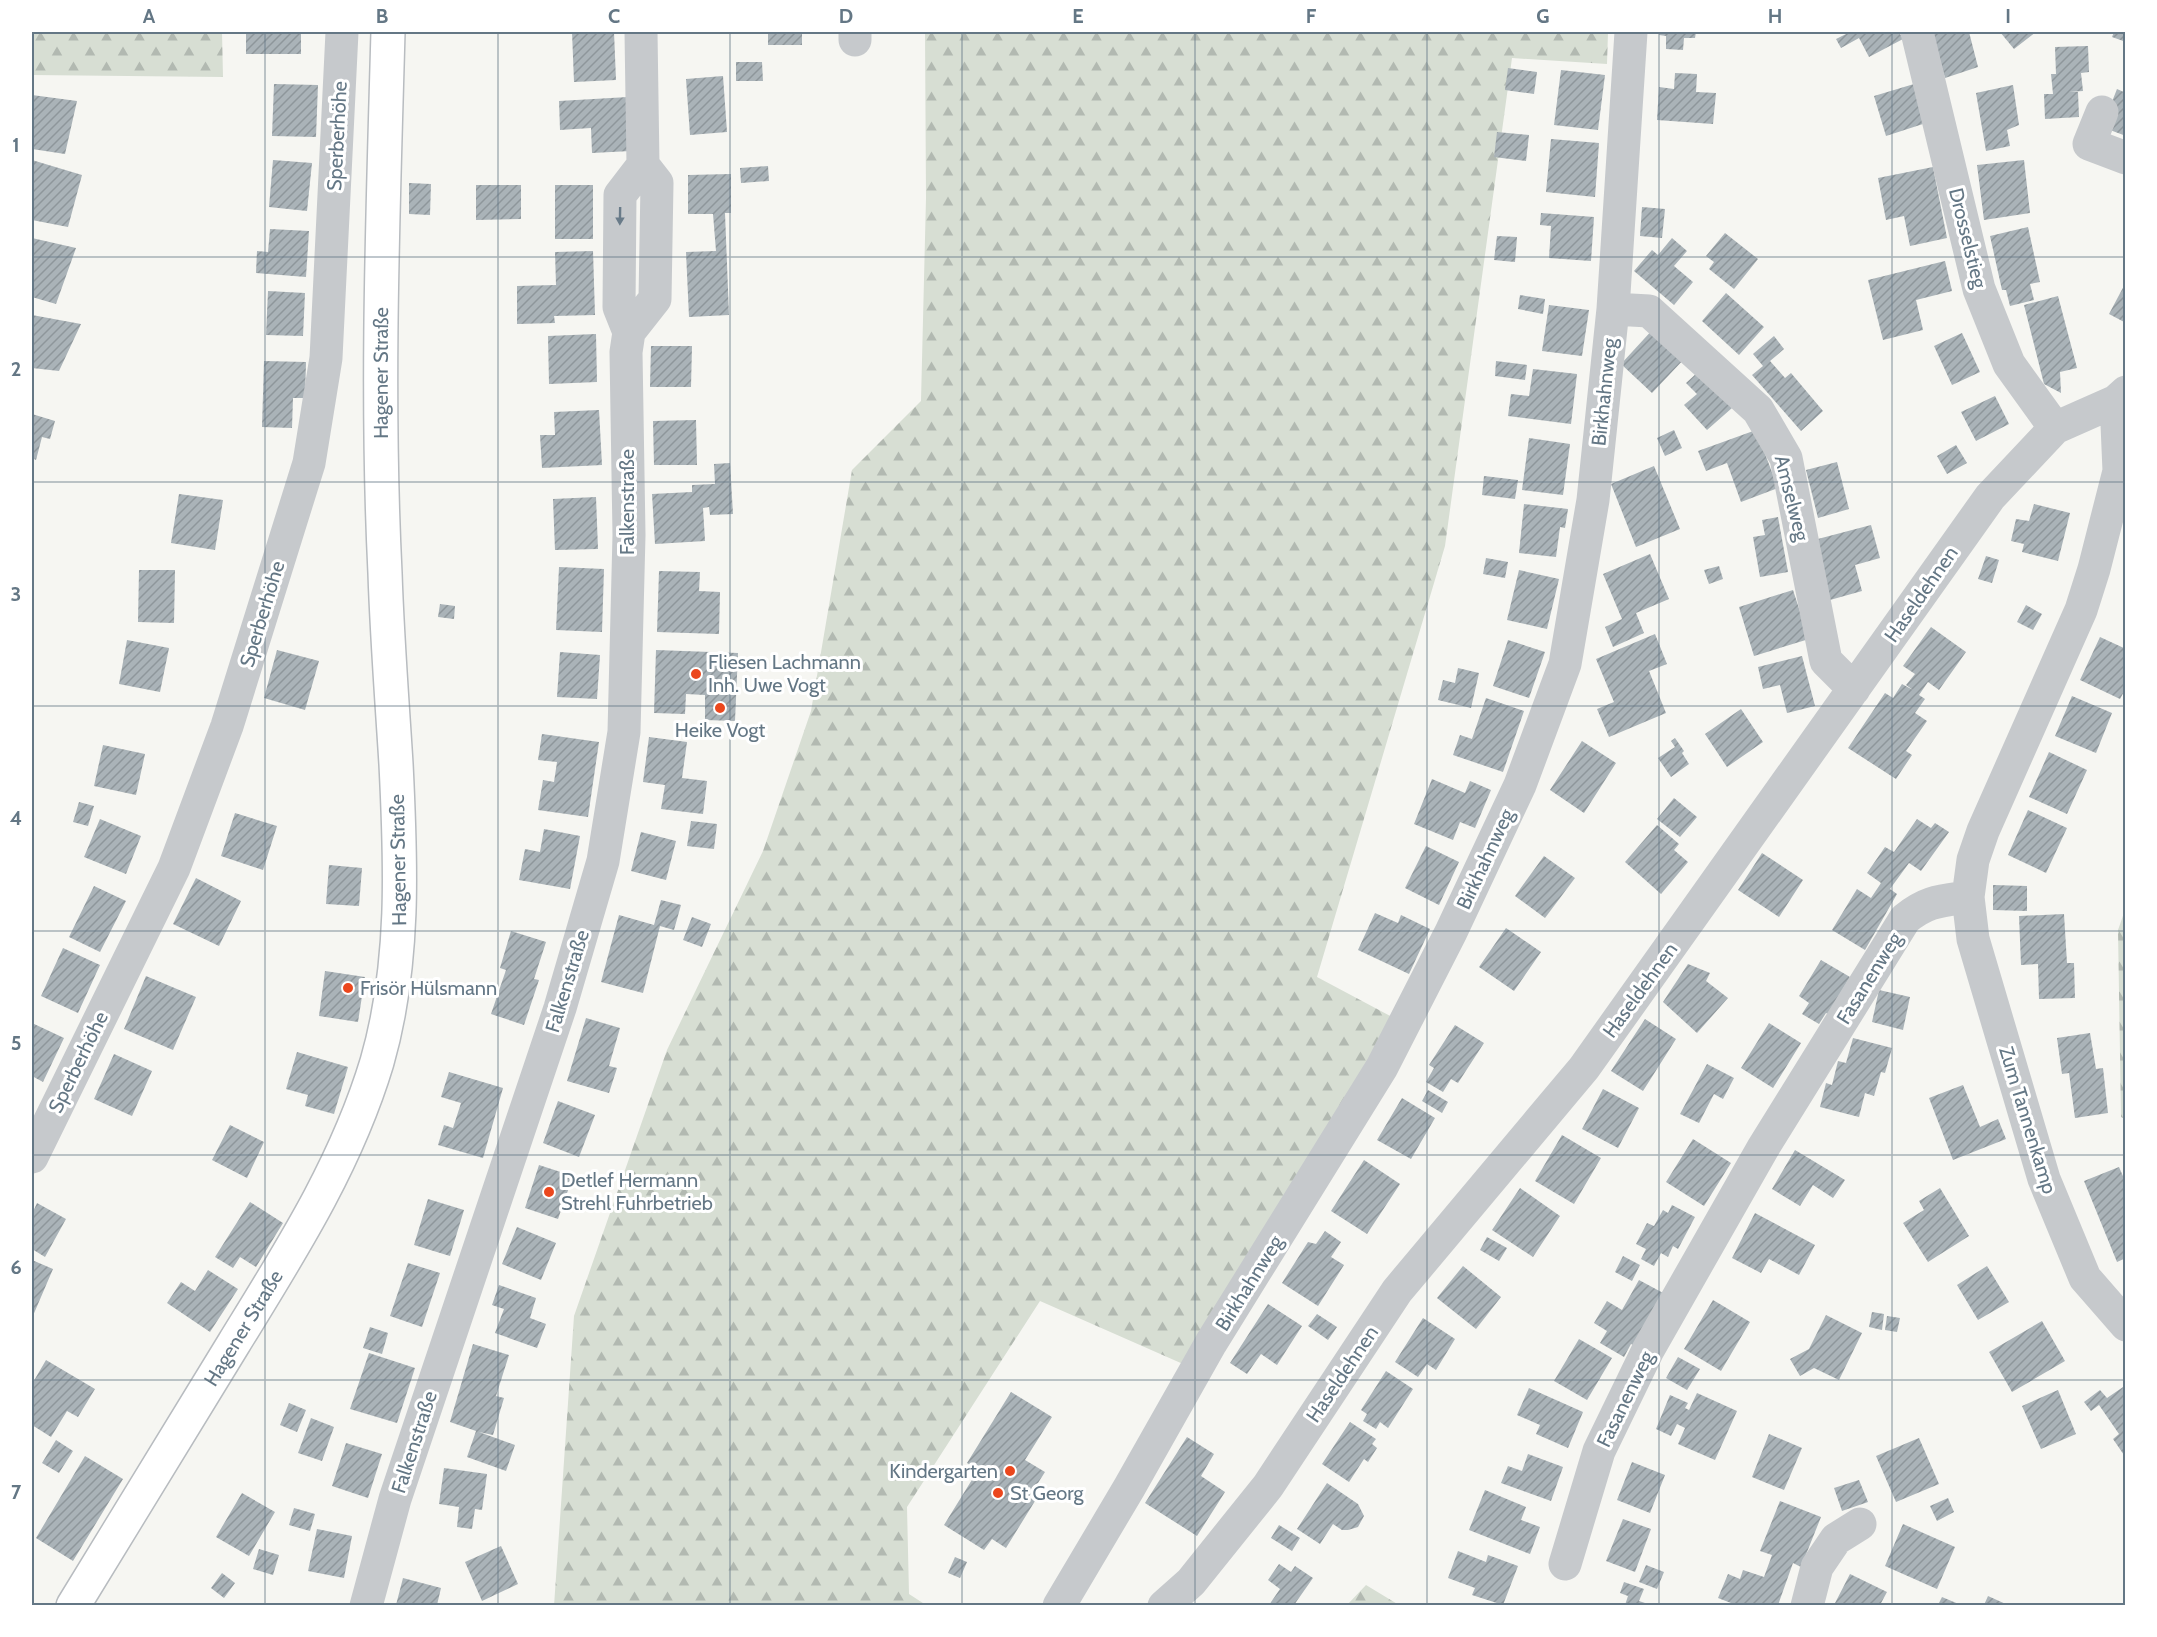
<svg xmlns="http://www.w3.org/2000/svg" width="2157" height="1637" font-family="Cabin,sans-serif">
<defs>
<pattern id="forest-firs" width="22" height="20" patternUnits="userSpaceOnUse" patternTransform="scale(1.5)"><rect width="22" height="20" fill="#d7ded3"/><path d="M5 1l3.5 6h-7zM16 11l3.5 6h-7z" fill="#b2b9b1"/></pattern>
<pattern id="building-hatch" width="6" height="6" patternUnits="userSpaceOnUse" patternTransform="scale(1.5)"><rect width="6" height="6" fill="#aab3b8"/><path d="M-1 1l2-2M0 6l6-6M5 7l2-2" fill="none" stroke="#8e969b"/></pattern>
</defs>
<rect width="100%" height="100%" fill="#f6f6f2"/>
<!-- forest -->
<path fill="url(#forest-firs)" d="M32,32H222L223,77L32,75Z
M925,32H1608L1607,64L1512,58L1445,546L1317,977L1394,1018L1183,1364L1040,1301L907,1507L909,1594L926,1605L554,1606L574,1316L667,1050L763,851L811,711L852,470L921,401L926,198Z
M2125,910V1119L2121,1117L2118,930Z
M1366,1585L1399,1605H1347Z"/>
<!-- building -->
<path fill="url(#building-hatch)" d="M246,32H301V54H246Z
M572,32H614L616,80L574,82Z
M768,32H814V34H802V45H768Z
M1660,32H1696L1695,38H1684L1683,50L1666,49V36L1659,35Z
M1850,32H1899L1903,39L1869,57L1859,38L1841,48L1836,39Z
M1932,32H1969L1978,67L1945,78Z
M2000,32H2036L2014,49Z
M2114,32H2126V42L2112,37Z
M2088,46L2089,72L2081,73L2083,91L2069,92H2078L2079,117L2045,119L2044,94H2053L2051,74H2056L2055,47Z
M736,62H762L763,81H736Z
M1508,68L1537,72L1534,94L1505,90Z
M1561,70L1605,75L1598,130L1554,125Z
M1675,73L1697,74L1696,92L1716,93L1713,124L1657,120L1659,87L1674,89Z
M723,76L727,132L690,135L686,79Z
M274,84L318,85L316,137L272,136Z
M1914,84L1926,123L1886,136L1874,96Z
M2013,85L2019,125L2007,130L2010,146L1986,151L1976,93Z
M2117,89L2126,93V136L2102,127Z
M32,95L77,101L65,154L32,149Z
M628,97L631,151L592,153L591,128L560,130L559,101Z
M1497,132L1529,135L1526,161L1494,157Z
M1551,139L1599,143L1595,197L1546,192Z
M32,160L82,175L68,227L32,220Z
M273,160L312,163L307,211L269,207Z
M2024,160L2030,213L1984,220L1977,165Z
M768,166L769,181L741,183L740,168Z
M1933,167L1947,238L1910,246L1904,216L1886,220L1878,178Z
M731,174V213H725L729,315L689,317L686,252L716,251L713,214H688V175Z
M409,183L431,184L430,215L409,214Z
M476,185H521V219L476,220Z
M555,185H593V239H555Z
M1642,207L1665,209L1662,238L1640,236Z
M1541,213L1594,217L1591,261L1549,258L1551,226L1540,225Z
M2028,227L2040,282L2030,284L2034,300L2010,306L2006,290H2002L1990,236Z
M270,229L309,231L306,277L256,273L257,251L268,252Z
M1725,233L1758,259L1734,289L1709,269L1714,262L1706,256Z
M1497,236L1517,237L1515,262L1494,260Z
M32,238L76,248L56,304L32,297Z
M1672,238L1687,251L1674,266L1693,282L1674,305L1634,271L1652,250L1658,255Z
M593,251L595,315L554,316L555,323L517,324V286L556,285L555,252Z
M1945,261L1952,291L1916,300L1923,330L1883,340L1868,280Z
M2126,282V323L2109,314Z
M268,291L305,293L303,336L266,335Z
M1726,293L1764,327L1739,355L1702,321Z
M1520,295L1545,299L1543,314L1518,309Z
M2058,296L2077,368L2060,372L2061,393L2044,384L2024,305Z
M1549,305L1589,310L1582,356L1542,351Z
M32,315L81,324L59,371L32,368Z
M1655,327L1687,356L1652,393L1621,364Z
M1962,333L1980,372L1952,385L1934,346Z
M596,334L597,382L549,384L548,336Z
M1774,336L1784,349L1770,361L1785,378L1791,373L1823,411L1801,431L1752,375L1763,366L1753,354Z
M651,346H692L691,387H650Z
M264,361L306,362L305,398H293L292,428L262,427Z
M1496,361L1527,365L1525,380L1495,376Z
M1533,369L1577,374L1571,424L1508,416L1511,394L1529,396Z
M1698,372L1732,408L1707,430L1684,405L1697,394L1686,383Z
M1995,396L2009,424L1976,441L1961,412Z
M599,410L602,465L542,468L540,435H555L554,412Z
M32,414L55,421L50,439L42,437L36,460L32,458Z
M696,420L697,465H654L653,421Z
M1674,430L1682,448L1665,456L1657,438Z
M1756,430L1778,488L1741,502L1727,463L1706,471L1698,451Z
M1529,438L1570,444L1563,495L1522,490Z
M1956,445L1967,463L1947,474L1937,456Z
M1837,462L1849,509L1818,518L1806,470Z
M730,463L733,514L710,515L709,507L703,508L705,541L655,544L652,494L692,492V485L715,484L714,464Z
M1654,466L1680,529L1636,547L1611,484Z
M1484,476L1518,480L1515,499L1482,495Z
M179,494L223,500L215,550L171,543Z
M596,497L598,549L555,550L553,499Z
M1524,504L1568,509L1565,528L1560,527L1556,557L1519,553Z
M2034,504L2070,513L2058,561L2022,552L2024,544L2011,541L2016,519L2029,521Z
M1778,517L1788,572L1760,577L1753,537L1765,535L1762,520Z
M1871,525L1880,558L1855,565L1862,591L1830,600L1814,540Z
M1650,554L1669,599L1636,613L1644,633L1613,647L1605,627L1622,619L1603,574Z
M1986,556L1999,560L1992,583L1978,579Z
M1486,558L1508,562L1505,578L1483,574Z
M1719,566L1723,579L1709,584L1704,570Z
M559,567L604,569L602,632L556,630Z
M139,570H175L174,623L138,622Z
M1519,570L1559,579L1547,629L1507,620Z
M659,571L700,572L699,591L720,592L719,634L657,632Z
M1793,590L1809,639L1754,656L1739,607Z
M440,604L455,606L454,619L438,617Z
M2026,605L2042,614L2033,630L2017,622Z
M1931,627L1966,652L1939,690L1928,682L1919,695L1925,699L1915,713L1927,721L1906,751L1912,755L1896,779L1848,748L1885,693L1893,698L1902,684L1913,690L1906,685L1915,674L1903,666Z
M1655,634L1667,664L1649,671L1666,713L1609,737L1597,709L1614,702L1596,659Z
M2100,637L2126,649V688L2120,699L2080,680Z
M127,640L169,648L160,692L119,684Z
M1508,640L1545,652L1529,698L1493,686Z
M277,650L319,661L305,710L264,698Z
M656,650L738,653L735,721L705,720V695L686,694L685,714L654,713Z
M560,652L600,655L597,699L557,697Z
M1802,656L1815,706L1787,713L1780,685L1763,689L1758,667Z
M1458,668L1479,673L1471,708L1438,700L1443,680L1455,683Z
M2072,696L2112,713L2096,753L2055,736Z
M1486,698L1524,711L1503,772L1453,755L1460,735L1472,739Z
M1741,709L1763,742L1727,767L1705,734Z
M542,734L599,742L588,817L538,810L543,780L554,782L557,762L538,760Z
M649,737L687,742L682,778L707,781L703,814L661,809L665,785L643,782Z
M1675,738L1684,751L1682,753L1689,764L1671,777L1658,758L1675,747L1671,741Z
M1582,741L1616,763L1584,813L1550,790Z
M103,745L145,754L136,795L94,786Z
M2049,752L2087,770L2067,814L2029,797Z
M1432,779L1465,793L1470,781L1491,790L1475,828L1460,822L1453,840L1414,824Z
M1674,798L1697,817L1680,837L1657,819Z
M79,802L94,806L88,826L73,822Z
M2028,810L2067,828L2046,873L2008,855Z
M235,813L277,826L263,870L221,856Z
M100,819L141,836L126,874L84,857Z
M1917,819L1931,828L1935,823L1949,832L1921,871L1909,863L1890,889L1897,894L1865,950L1832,930L1857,889L1871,898L1881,883L1867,873L1885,847L1894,852Z
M691,821L717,824L714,849L687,846Z
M1657,825L1679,844L1674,850L1688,862L1661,894L1625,862Z
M544,829L580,836L570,889L519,880L525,849L540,852Z
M641,832L676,841L666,880L631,871Z
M1426,846L1459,862L1439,905L1405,888Z
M1762,853L1803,880L1779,917L1738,890Z
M1544,856L1575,878L1545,918L1515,896Z
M329,865L362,868L359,906L326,904Z
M196,878L241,901L219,946L173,924Z
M1993,885L2027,886V911L1993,910Z
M94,886L126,901L100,952L69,937Z
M661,900L681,905L674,930L660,926L643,993L601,982L619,915L654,925Z
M1375,913L1398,923L1401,915L1430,929L1409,974L1358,950Z
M2064,914L2067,963H2074L2075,998L2039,999L2038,964L2021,965L2019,916Z
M692,917L711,924L702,947L683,940Z
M1506,928L1541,952L1514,991L1479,967Z
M511,931L546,942L534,979L539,980L524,1025L491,1014L506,970L500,968Z
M63,948L100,965L78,1013L41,996Z
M1821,960L1850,977L1828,1014L1826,1013L1819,1024L1802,1014L1809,1003L1799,996Z
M1688,964L1710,973L1706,981L1728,998L1697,1033L1663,1002Z
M325,971L365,977L358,1022L319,1016Z
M146,976L196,997L173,1050L124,1029Z
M1879,990L1910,997L1903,1030L1872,1022Z
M586,1018L620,1028L609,1066L617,1068L609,1093L567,1081Z
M1645,1019L1676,1039L1643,1091L1611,1071Z
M32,1023L64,1038L43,1082L32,1076Z
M1769,1023L1801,1043L1773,1088L1741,1068Z
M1455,1025L1484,1043L1458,1083L1451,1079L1443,1092L1426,1082L1434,1068L1429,1065Z
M2090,1033L2096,1069L2103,1068L2108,1113L2075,1118L2069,1073L2062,1074L2057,1038Z
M1853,1038L1892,1048L1885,1073L1881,1072L1874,1096L1865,1093L1859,1117L1820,1107L1826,1083L1832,1085L1838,1061L1846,1063Z
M297,1052L348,1067L334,1114L305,1106L308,1095L286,1089Z
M114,1054L152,1071L132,1116L94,1099Z
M1707,1064L1734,1078L1723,1099L1714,1094L1699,1123L1680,1114Z
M449,1072L503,1088L483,1158L438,1145L444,1125L453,1128L461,1103L441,1097Z
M1963,1085L1980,1127L1998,1119L2006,1139L1953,1160L1929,1098Z
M1603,1089L1639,1108L1618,1148L1582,1129Z
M1428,1090L1448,1102L1442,1113L1422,1101Z
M1402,1098L1435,1118L1411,1159L1377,1140Z
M558,1101L595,1115L579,1157L543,1143Z
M230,1125L264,1142L247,1178L212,1160Z
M1562,1135L1601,1158L1574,1204L1535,1181Z
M1693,1139L1731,1163L1704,1206L1666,1182Z
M1795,1150L1845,1180L1833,1198L1813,1185L1800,1206L1772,1189Z
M1364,1160L1400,1184L1367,1234L1331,1211Z
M539,1165L573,1176L558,1219L525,1208Z
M2119,1167L2126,1183V1258L2117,1262L2084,1181Z
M1520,1188L1560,1216L1533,1257L1492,1230Z
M1940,1188L1969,1236L1928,1262L1903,1223L1924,1210L1919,1201Z
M428,1199L464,1210L450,1256L414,1245Z
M250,1202L283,1223L256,1267L240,1257L233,1268L215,1257Z
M37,1203L66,1219L45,1257L32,1249V1214Z
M1672,1205L1695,1217L1678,1249L1673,1246L1668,1257L1661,1253L1654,1266L1641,1259L1646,1249L1636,1244L1647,1223L1654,1226L1663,1210L1668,1213Z
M1755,1213L1815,1245L1799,1275L1769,1259L1761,1273L1732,1258Z
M517,1227L556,1243L541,1280L502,1264Z
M1325,1231L1341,1242L1331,1257L1344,1265L1318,1306L1282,1283L1308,1242L1316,1244Z
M1487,1237L1507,1248L1499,1261L1480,1250Z
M1623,1256L1640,1265L1632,1281L1615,1272Z
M32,1260L53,1269L32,1318Z
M408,1263L440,1273L422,1327L390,1316Z
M1463,1266L1501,1297L1476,1329L1437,1298Z
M1987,1266L2009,1302L1978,1320L1957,1285Z
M208,1270L238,1289L210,1332L167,1303L181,1282L195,1291Z
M1639,1280L1665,1294L1635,1346L1631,1344L1624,1357L1600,1343L1607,1331L1594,1323L1607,1301L1622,1310Z
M499,1285L536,1298L530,1318L546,1324L537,1348L495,1333L504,1309L492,1305Z
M1713,1300L1750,1322L1721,1371L1684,1349Z
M1268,1304L1302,1326L1277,1365L1261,1354L1247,1374L1230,1363Z
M1872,1312L1884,1314L1882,1330L1869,1327Z
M1317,1314L1337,1327L1328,1340L1308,1326Z
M1826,1315L1862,1333L1839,1380L1814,1368L1800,1376L1790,1359L1809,1349Z
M1887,1316L1900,1318L1897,1332L1885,1330Z
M1423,1318L1455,1339L1436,1370L1427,1364L1418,1377L1395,1362Z
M2042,1321L2065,1361L2012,1392L1989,1352Z
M370,1327L388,1333L382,1354L363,1348Z
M1579,1339L1612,1358L1587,1400L1554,1381Z
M473,1344L509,1355L496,1396L504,1398L493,1435L479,1432L515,1445L506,1471L467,1457L476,1431L450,1422Z
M369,1353L415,1368L397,1423L350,1409Z
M1678,1357L1700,1369L1687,1390L1666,1378Z
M46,1360L95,1389L78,1417L67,1411L51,1437L32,1425V1384Z
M1386,1371L1413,1389L1388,1428L1380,1422L1376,1429L1363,1421L1367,1414L1361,1410Z
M2126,1385V1458L2113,1439L2119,1434L2099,1405L2091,1411L2084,1402L2100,1390L2107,1398Z
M1529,1388L1583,1412L1568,1448L1536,1434L1540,1425L1517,1415Z
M2058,1390L2076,1434L2041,1449L2022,1406Z
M1011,1392L1052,1417L1025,1460L1045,1472L1029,1497L1035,1501L1006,1548L992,1539L984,1550L944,1525L978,1470L967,1463Z
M1697,1393L1737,1411L1715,1460L1678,1444L1685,1428L1677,1424L1671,1436L1656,1429L1670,1395L1688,1403L1685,1408L1689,1410Z
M289,1403L306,1410L297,1432L280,1425Z
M311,1418L334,1427L322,1461L298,1453Z
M1350,1422L1376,1439L1372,1444L1377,1448L1368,1462L1364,1459L1349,1482L1322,1464Z
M1769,1434L1802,1448L1784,1490L1752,1477Z
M1187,1437L1214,1454L1201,1476L1225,1492L1197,1536L1145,1503Z
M1919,1438L1939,1484L1896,1502L1876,1456Z
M56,1440L73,1451L59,1473L42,1463Z
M346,1443L382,1454L368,1498L332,1486Z
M1528,1454L1563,1467L1551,1501L1501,1483L1508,1466L1522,1471Z
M85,1456L123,1479L73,1561L36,1538Z
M1632,1462L1665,1475L1650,1513L1617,1500Z
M444,1468L487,1474L482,1510L475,1509L472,1529L457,1527L459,1507L439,1504Z
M1859,1480L1868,1502L1842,1511L1834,1488Z
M1327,1483L1358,1504L1364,1516L1358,1527L1348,1530H1342L1333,1524L1320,1544L1297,1529Z
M1485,1490L1526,1507L1521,1520L1540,1527L1530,1554L1469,1530Z
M242,1493L275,1512L249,1556L216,1537Z
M1948,1498L1954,1512L1937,1521L1930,1506Z
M1780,1501L1821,1517L1801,1567L1793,1563L1778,1605H1730L1731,1603L1718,1598L1728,1574L1740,1579L1743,1570L1764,1577L1772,1555L1760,1551Z
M294,1508L315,1514L310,1531L289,1525Z
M1623,1519L1651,1529L1635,1572L1606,1561Z
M1903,1524L1955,1547L1937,1589L1885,1566Z
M1279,1525L1300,1538L1292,1551L1271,1538Z
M317,1529L352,1536L344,1578L308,1571Z
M501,1546L518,1584L482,1601L465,1562Z
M259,1549L279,1555L273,1575L253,1569Z
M1458,1551L1486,1562L1488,1555L1518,1566L1503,1605L1472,1595L1475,1588L1448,1578Z
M955,1557L967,1562L960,1578L948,1573Z
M1279,1564L1291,1572L1295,1566L1313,1578L1294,1605H1269L1280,1589L1268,1580Z
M1646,1565L1664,1572L1657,1589L1639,1582Z
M222,1573L235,1583L224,1598L211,1588Z
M1850,1574L1887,1592L1880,1605H1834Z
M403,1578L441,1588L437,1605H396Z
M1624,1582L1644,1589L1639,1601L1651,1605H1625L1628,1596L1620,1593Z
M1988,1596L2008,1605H1984Z
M1942,1597L1961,1605H1938Z"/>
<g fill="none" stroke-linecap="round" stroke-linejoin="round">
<!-- major casing -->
<g stroke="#b8bcc0" stroke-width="36">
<g id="major">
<path id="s1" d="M73,1606C127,1518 181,1430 234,1343C290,1252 346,1165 377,1062C405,965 401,863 396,764C392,700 387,636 385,573C376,392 383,212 388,32"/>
</g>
</g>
<!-- minor -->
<path stroke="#c6c9cc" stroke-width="33" d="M855,32V40
M1917,32L1979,289L2009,364L2055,428
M2102,112L2089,144L2126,158
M1613,309L1649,311L1758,410L1786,458L1826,661L1854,689
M629,332L619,307L620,195L643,165
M2116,401L2119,471L2094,569L2081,610L1983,831L1973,860L1968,897L1973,939L2044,1179L2085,1278L2126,1325
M32,1157L174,868L227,726L309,463L326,358L342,32
M1565,1564L1599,1451L1648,1350L1763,1148L1905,919C1927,901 1940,901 1968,897
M366,1606L395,1499L560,1008L603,861L624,732L629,535L626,352L629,332L655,299L657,183L643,165L641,32
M1059,1606L1129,1488L1211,1343L1382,1067L1451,932L1520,785L1565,664L1593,500L1613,309L1631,32
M1164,1606L1191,1582L1268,1486L1397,1291L1584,1068L1990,497L2055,428L2116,401L2126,392
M1807,1606L1817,1567L1836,1539L1860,1524"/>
<!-- major -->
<use href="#major" stroke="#fff" stroke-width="33"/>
</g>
<!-- one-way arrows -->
<defs><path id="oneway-solid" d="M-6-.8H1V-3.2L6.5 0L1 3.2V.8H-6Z" transform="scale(1.5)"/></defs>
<use fill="#697b89" href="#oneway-solid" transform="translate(620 216) rotate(91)"/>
<!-- grid -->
<path fill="none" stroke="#647785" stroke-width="1.5" stroke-opacity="0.55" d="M265,32V1606M498,32V1606M730,32V1606M962,32V1606M1195,32V1606M1427,32V1606M1659,32V1606M1892,32V1606M32,257H2126M32,482H2126M32,706H2126M32,931H2126M32,1155H2126M32,1380H2126"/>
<!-- markers -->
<g fill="#eb471d" stroke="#fff" stroke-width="2">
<circle cx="696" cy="674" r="6"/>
<circle cx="720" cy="708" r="6"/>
<circle cx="348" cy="988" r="6"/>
<circle cx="549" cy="1192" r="6"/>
<circle cx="1010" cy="1471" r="6"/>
<circle cx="998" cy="1493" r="6"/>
</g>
<g text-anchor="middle" stroke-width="6" stroke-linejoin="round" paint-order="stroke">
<!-- street labels -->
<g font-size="20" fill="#647785" stroke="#fff">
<text transform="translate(337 136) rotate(-87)" y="7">Sperberhöhe</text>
<text transform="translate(1968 238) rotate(76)" y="7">Drosselstieg</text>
<text dy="7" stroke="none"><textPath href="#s1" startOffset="1316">Hagener Straße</textPath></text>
<text transform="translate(1604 392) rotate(-84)" y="7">Birkhahnweg</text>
<text transform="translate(1792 498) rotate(76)" y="7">Amselweg</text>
<text transform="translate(627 502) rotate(-90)" y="7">Falkenstraße</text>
<text transform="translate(1921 594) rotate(-55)" y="7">Haseldehnen</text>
<text transform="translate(262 614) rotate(-73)" y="7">Sperberhöhe</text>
<text transform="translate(1485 859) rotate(-65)" y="7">Birkhahnweg</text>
<text transform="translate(398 860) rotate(-91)" y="7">Hagener Straße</text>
<text transform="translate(1869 978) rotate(-58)" y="7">Fasanenweg</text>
<text transform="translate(567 981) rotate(-73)" y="7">Falkenstraße</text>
<text transform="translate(1640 990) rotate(-54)" y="7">Haseldehnen</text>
<text transform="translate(78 1062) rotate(-64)" y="7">Sperberhöhe</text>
<text transform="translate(2028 1120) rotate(73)" y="7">Zum Tannenkamp</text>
<text transform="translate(1249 1283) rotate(-58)" y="7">Birkhahnweg</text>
<text dy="7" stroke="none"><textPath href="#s1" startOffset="326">Hagener Straße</textPath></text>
<text transform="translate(1342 1374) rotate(-56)" y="7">Haseldehnen</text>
<text transform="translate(1625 1399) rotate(-64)" y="7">Fasanenweg</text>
<text transform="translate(414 1442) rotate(-72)" y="7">Falkenstraße</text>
</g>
<!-- poi labels -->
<g font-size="20" fill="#647785" stroke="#fff" text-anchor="start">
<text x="708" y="669">Fliesen Lachmann<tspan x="708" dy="23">Inh. Uwe Vogt</tspan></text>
<text x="720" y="737" text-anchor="middle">Heike Vogt</text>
<text x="360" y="995">Frisör Hülsmann</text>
<text x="561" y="1187">Detlef Hermann<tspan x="561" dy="23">Strehl Fuhrbetrieb</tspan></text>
<text x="998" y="1478" text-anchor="end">Kindergarten</text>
<text x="1010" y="1500">St Georg</text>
</g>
</g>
<!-- border -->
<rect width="2157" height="1637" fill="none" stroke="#ffffff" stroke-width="66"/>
<rect x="33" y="33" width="2091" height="1571" fill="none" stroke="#647785" stroke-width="2"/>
<g font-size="20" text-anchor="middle" font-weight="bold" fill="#647785">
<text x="149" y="23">A</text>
<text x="382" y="23">B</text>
<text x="614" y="23">C</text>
<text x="846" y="23">D</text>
<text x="1078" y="23">E</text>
<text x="1311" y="23">F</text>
<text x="1543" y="23">G</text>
<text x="1775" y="23">H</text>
<text x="2008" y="23">I</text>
<text x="16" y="152">1</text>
<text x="16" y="376">2</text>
<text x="16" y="601">3</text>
<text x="16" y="825">4</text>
<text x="16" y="1050">5</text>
<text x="16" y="1274">6</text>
<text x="16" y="1499">7</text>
</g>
</svg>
